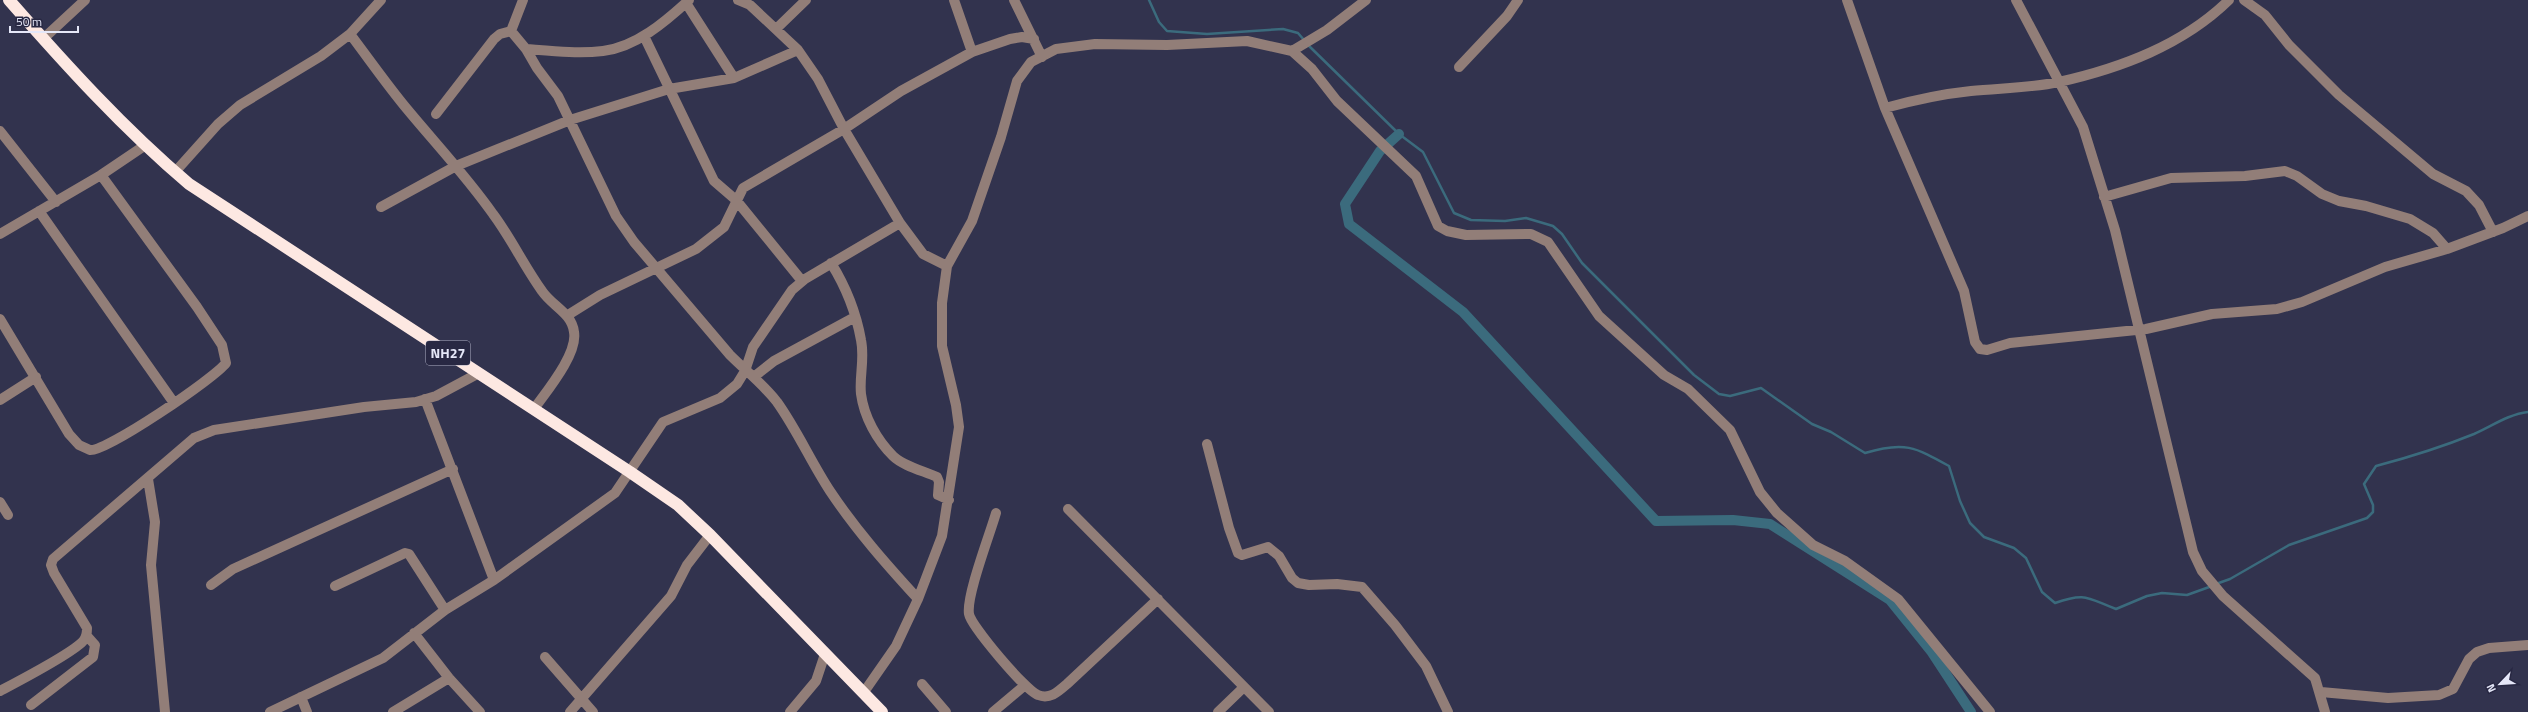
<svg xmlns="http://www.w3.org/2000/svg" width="2528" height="712" font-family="'Titillium Web',sans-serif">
<rect width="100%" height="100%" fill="#32334e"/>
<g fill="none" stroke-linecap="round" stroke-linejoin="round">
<!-- stream -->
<path stroke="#3b6b7d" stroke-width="2.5" d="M1149,0L1159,22L1167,31L1207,34L1283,29L1298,33L1304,40
M1307,44L1399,134L1423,152L1454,213L1471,220L1505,221L1526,218L1553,226L1562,234L1582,263L1694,375L1719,394L1730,396L1761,388L1812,424L1831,432L1865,453C1904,441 1915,447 1949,466L1960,501L1970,523L1984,537L2014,548L2026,558L2042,592L2055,603C2086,592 2087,598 2116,609L2147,596L2162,593L2187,595L2212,586
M2216,584L2230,579L2289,545L2367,518L2373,512V505L2364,484L2376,466C2410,457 2442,447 2474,434C2492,426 2509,414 2528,412"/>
<!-- canal -->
<path stroke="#3b6b7d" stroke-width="10" d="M1399,134L1380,151L1345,204L1349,224L1463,312L1656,521L1733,520L1770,524L1890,600L1931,651L1971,712"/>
<!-- minor -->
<path stroke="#927e78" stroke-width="10" d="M738,0L750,5L798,50L818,79L844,129L900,223L923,254L947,266
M954,0L972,52
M1014,0L1042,57
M1847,0L1885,108L1964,291L1975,342L1980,349L1987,350L2010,343L2146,329L2212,314L2277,309L2302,302L2385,267L2447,249L2503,228L2528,216
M2016,0L2083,127L2115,230L2193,552L2202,571L2223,596L2315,678L2325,712
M2244,0L2265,15L2289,45L2339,95L2433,174L2466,191L2479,205L2493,232
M686,3L734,78
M776,29L806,0
M511,31L526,49L537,68L558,96L616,216L634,242L730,355C746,371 763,384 777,402C797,430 811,462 830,491C856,530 886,564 918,599
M511,31L523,0
M350,34C369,59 387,85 407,109C436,144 467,177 493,214C511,238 524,266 542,291C552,306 572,313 574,332C578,354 546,392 534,409
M644,36L714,181L736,200L802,281
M43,39L85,0
M526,49C551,51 578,54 603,51C636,47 665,22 689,0
M1292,51L1327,30L1366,0
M1459,67L1507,16L1518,0
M1885,108C1914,100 1942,94 1971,91C2000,88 2031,88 2059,82C2121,68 2183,45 2229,0
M436,114L494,39L500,34L511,31
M0,131L56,202
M175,172L218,124L240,105L321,56L350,34L381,0
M2104,197L2171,178L2245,176L2285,171L2297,176L2322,194L2339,201L2366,206L2410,219L2433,233L2447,249
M381,207L456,166L570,120L669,89L734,78L798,50
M39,211L174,403
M0,234L101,175L144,146
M831,263C846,287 856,312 861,340C865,359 859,377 861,394C864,417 877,440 893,456C903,466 924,471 937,477L939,482L938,495L949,500
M568,315L600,295L696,249L724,227L743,188L844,129L901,91L972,52L1010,39L1022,37L1034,39
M0,319L69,434L79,445L90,450C106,452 215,378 226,363L222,345L197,307L101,175
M755,376L774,361L855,317
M425,399L494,580
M0,400L36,377
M1207,444L1229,528L1238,553L1242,555L1268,547L1279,556L1292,578L1298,583L1309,585L1337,584L1362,587L1395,625L1426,666L1448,712
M148,479L155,522L151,565L165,712
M0,502L8,515
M1068,509L1269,712
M996,513C990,534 966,596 969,614C971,626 1026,691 1038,695C1050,700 1059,691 1067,684L1158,599
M211,585L233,569L453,469
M335,586L405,553L409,554L445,610
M414,633L449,678L480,712
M545,657L593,712
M922,684L946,712
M0,691C17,682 75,652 84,640C87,636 87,632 87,628L54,573L51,565L53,559L194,438L214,430L364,407L416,402L436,396L479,373
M864,692L896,646L918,599L942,536L959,427L956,405L942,346V303L947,266L972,221L1001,137L1017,81L1031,62L1056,49L1095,44L1167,45L1247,41L1292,51L1312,69L1337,101L1416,176L1438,226L1447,231L1466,235L1531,234L1548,242L1599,316L1664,375L1688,389L1730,430L1760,492L1777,513L1813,545L1845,561L1898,599L1990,712
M2321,692L2388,698L2439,695L2453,689L2469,659L2477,652L2489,648L2528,645
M301,697L307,712
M31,705L93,657L95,645L87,636
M270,712L383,658L445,610L494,580L615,493L663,422L720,398L737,384L745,371L753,347L792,290L805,279L900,223
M393,712L449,678
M570,712L671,596L687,565L710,535
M790,712L816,681L825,654
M993,712L1024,686
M1218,712L1244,687"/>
<!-- highway -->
<path stroke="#fde8e2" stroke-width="12" d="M9,0C66,65 123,128 189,184L630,472L678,505L710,535L882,712"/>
</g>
<g text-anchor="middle" stroke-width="3" stroke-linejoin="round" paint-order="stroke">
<!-- shield labels -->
<rect fill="#282843" stroke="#acaec2" stroke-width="1" x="426" y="341" width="44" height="24" rx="3"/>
<g font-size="14" font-weight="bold" fill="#e5e7f8">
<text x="448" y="358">NH27</text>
</g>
</g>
<!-- north arrow -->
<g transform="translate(2500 684) rotate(245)" stroke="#282843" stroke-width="3" paint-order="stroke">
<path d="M0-3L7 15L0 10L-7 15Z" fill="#e5e7f8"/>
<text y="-6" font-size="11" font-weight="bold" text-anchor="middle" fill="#e5e7f8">N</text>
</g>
<!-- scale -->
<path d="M10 26v6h68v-6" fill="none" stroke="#e5e7f8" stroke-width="2"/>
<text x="16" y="26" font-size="12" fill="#e5e7f8" stroke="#282843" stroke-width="3" paint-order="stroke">50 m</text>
</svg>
